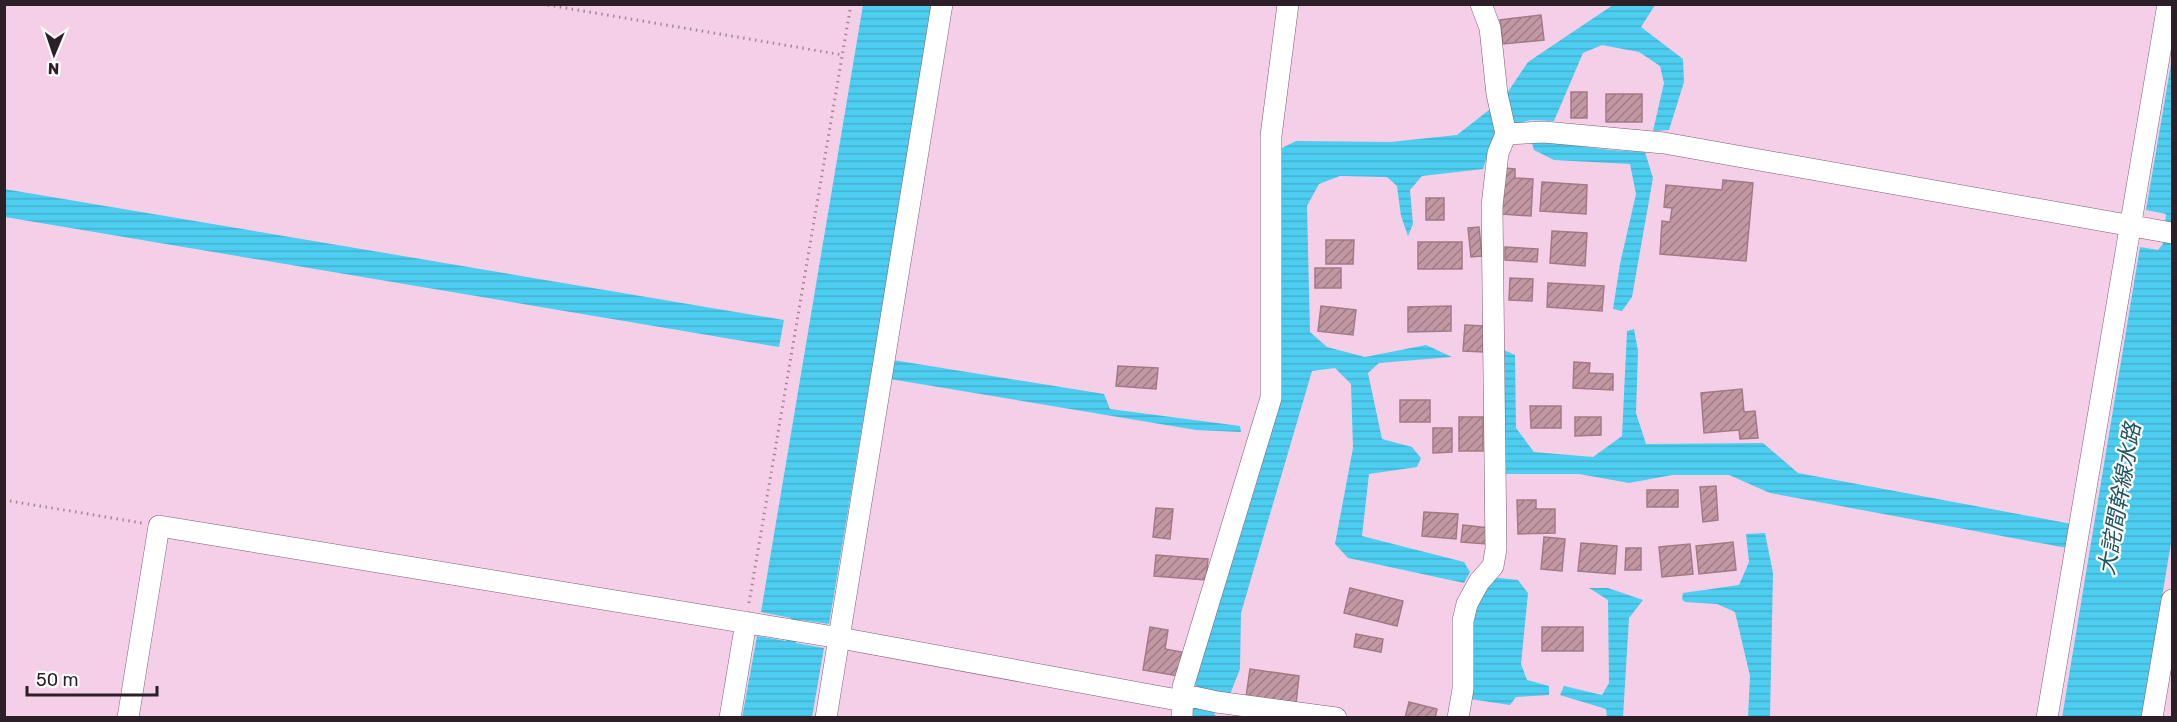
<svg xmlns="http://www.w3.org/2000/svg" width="2177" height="722" font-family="Rubik,'Noto Sans JP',sans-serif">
<defs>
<pattern id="water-rules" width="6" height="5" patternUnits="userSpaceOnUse" patternTransform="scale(1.5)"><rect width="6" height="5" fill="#4dcdf0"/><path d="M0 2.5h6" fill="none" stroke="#43b0ce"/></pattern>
<pattern id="building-hatch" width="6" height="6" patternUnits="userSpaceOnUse" patternTransform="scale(1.5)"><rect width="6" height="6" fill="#c398a5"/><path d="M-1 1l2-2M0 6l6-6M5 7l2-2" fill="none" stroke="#9f7b86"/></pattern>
</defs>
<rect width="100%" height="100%" fill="#f5cfe7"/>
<!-- water -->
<path fill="url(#water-rules)" d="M863,5H933L829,624L800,620L796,643L824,648L812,717L742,718L757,636L786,641L791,618L761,612Z
M1613,5H1655L1641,27L1683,59L1684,82L1669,130L1653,131L1664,83L1660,66L1639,52L1602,45L1583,53L1554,121L1531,120L1516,124L1505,122L1495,132L1483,169L1422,176L1410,190L1413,224L1408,236L1401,216L1397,186L1387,177L1340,176L1319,184L1307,206L1310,332L1327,347L1365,357L1426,345L1452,357L1379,363L1368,373L1382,439L1412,447L1421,458L1417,467L1369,474L1362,536L1464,562L1470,572L1464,583L1348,558L1335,544L1353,448L1351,384L1335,368L1312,371L1241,613L1240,669L1229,697L1211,706L1216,717H1191C1188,702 1199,699 1195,682L1256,485L1280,380V149L1296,141L1390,142L1457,135L1503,99L1528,62Z
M2172,58V537L2142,717L2062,718L2140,247L2158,250L2163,244L2166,214L2146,210Z
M1531,140L1611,150L1645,152L1653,178L1632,297L1622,311L1613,309L1620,264L1636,194L1630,164L1554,160L1534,150Z
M4,189L784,320L779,347L5,217Z
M1634,329L1638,351L1636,413L1646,444L1763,443L1798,473L2072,524L2067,548L1770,493L1729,475H1672L1629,483L1579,474H1506L1504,350L1515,355L1516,428L1534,452L1593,457L1622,436L1627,331Z
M893,360L1104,394L1110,409L1240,426L1241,432L1196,430L890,379Z
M1765,533L1773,573L1770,717H1748L1750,676L1735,612L1717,604L1685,602L1682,599L1683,593L1739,585L1749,562L1746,534Z
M1490,577L1518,580L1528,593L1521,664L1527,680L1549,686V695L1516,697L1510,705L1470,699L1469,621Z
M1589,588H1608L1643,600L1629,618L1623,717H1607L1606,709L1560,695L1564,686L1602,695L1609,683L1608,600Z"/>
<!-- building -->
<path fill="url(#building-hatch)" stroke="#a27a85" stroke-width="1.5" d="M1541,15L1544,40L1503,44L1500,20Z
M1571,92H1587V118H1571Z
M1606,94H1642V122H1606Z
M1504,168L1515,169V178L1533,179L1531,216L1502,214Z
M1723,180L1753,183L1746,261L1660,254L1662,221L1670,222L1672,208L1664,207L1666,185L1722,190Z
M1542,182L1587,185L1586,214L1540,211Z
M1426,198H1444V220H1426Z
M1479,227L1482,256L1471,257L1468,228Z
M1552,231L1587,233L1585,266L1550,263Z
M1326,240H1354L1353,264H1326Z
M1418,242H1462V269H1418Z
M1505,247L1538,249L1537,262L1505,260Z
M1315,268H1341V288H1315Z
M1510,278L1533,279L1532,301L1509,300Z
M1548,283L1604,286L1602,311L1547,307Z
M1321,306L1356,310L1353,335L1318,331Z
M1451,306V331L1408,332V307Z
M1465,325L1484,326L1483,352L1463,351Z
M1574,362L1590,363L1589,373L1613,374V390L1573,388Z
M1118,366L1158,368L1156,389L1116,386Z
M1742,389L1744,412L1755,411L1758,438L1740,439L1739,430L1704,433L1701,393Z
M1400,400H1430V422H1400Z
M1530,406H1561V428H1531Z
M1459,417H1483V451H1459Z
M1575,417H1601V435L1575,436Z
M1433,428H1452V452L1433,453Z
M1716,486L1718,520L1703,522L1700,487Z
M1647,490H1678V507H1647Z
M1517,500H1536V509H1555V533L1518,534Z
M1156,508L1173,509L1170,539L1153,537Z
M1424,512L1458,514L1456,539L1422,536Z
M1463,525L1489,528L1487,544L1461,542Z
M1544,537L1565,539L1562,571L1541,569Z
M1733,542L1736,570L1699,574L1696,546Z
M1581,543L1617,546L1615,574L1578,571Z
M1690,544L1693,574L1662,577L1659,547Z
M1626,548H1641V570H1625Z
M1156,555L1208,559L1206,580L1154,576Z
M1350,588L1403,601L1397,626L1344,613Z
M1150,627L1168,630L1165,649L1182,652L1178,676L1143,670Z
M1542,627H1583V651H1542Z
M1356,634L1383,639L1381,652L1354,647Z
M1250,669L1299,676L1296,704L1246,697Z
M1409,702L1437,709L1435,718H1405Z"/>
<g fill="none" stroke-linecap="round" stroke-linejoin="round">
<!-- minor casing -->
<g stroke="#7f5e74" stroke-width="22">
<path id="minor" d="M1506,134L1544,132L1664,143L2172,233
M128,718L159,526L840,638L1183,701L1194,697L1217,702L1336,718
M730,718L746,622
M826,718L942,4
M1182,718L1183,687L1271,398V136L1288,4
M1458,718L1463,689V621L1467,604L1479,582L1493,566L1496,549L1492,206L1498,153L1506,134L1497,94L1490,28L1481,4
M2047,718L2168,4
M2152,718L2172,600"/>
</g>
<!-- path -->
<path stroke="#a28698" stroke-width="3" stroke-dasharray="1.5 4.5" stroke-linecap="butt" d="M542,4L843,55
M4,500L142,523
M749,603L851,4"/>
<!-- minor -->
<use href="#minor" stroke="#fff" stroke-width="21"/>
</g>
<g text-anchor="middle" stroke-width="4.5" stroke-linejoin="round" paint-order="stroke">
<!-- water labels -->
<g font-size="22" font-style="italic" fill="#205564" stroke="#fdfdfd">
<text transform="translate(2119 499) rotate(-80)" y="8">大詫間幹線水路</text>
</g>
</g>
<!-- border -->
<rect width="2177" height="722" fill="none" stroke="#2c1f28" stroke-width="12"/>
<!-- north arrow -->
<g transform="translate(54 54) rotate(182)" stroke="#fdfdfd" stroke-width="4.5" paint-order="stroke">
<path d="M0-4.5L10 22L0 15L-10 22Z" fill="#2c1f28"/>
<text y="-9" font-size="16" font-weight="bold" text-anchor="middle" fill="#2c1f28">N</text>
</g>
<!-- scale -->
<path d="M27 686v9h130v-9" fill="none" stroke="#2c1f28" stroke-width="3"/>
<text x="36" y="686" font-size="18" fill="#2c1f28" stroke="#fdfdfd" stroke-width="4.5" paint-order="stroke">50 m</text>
</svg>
